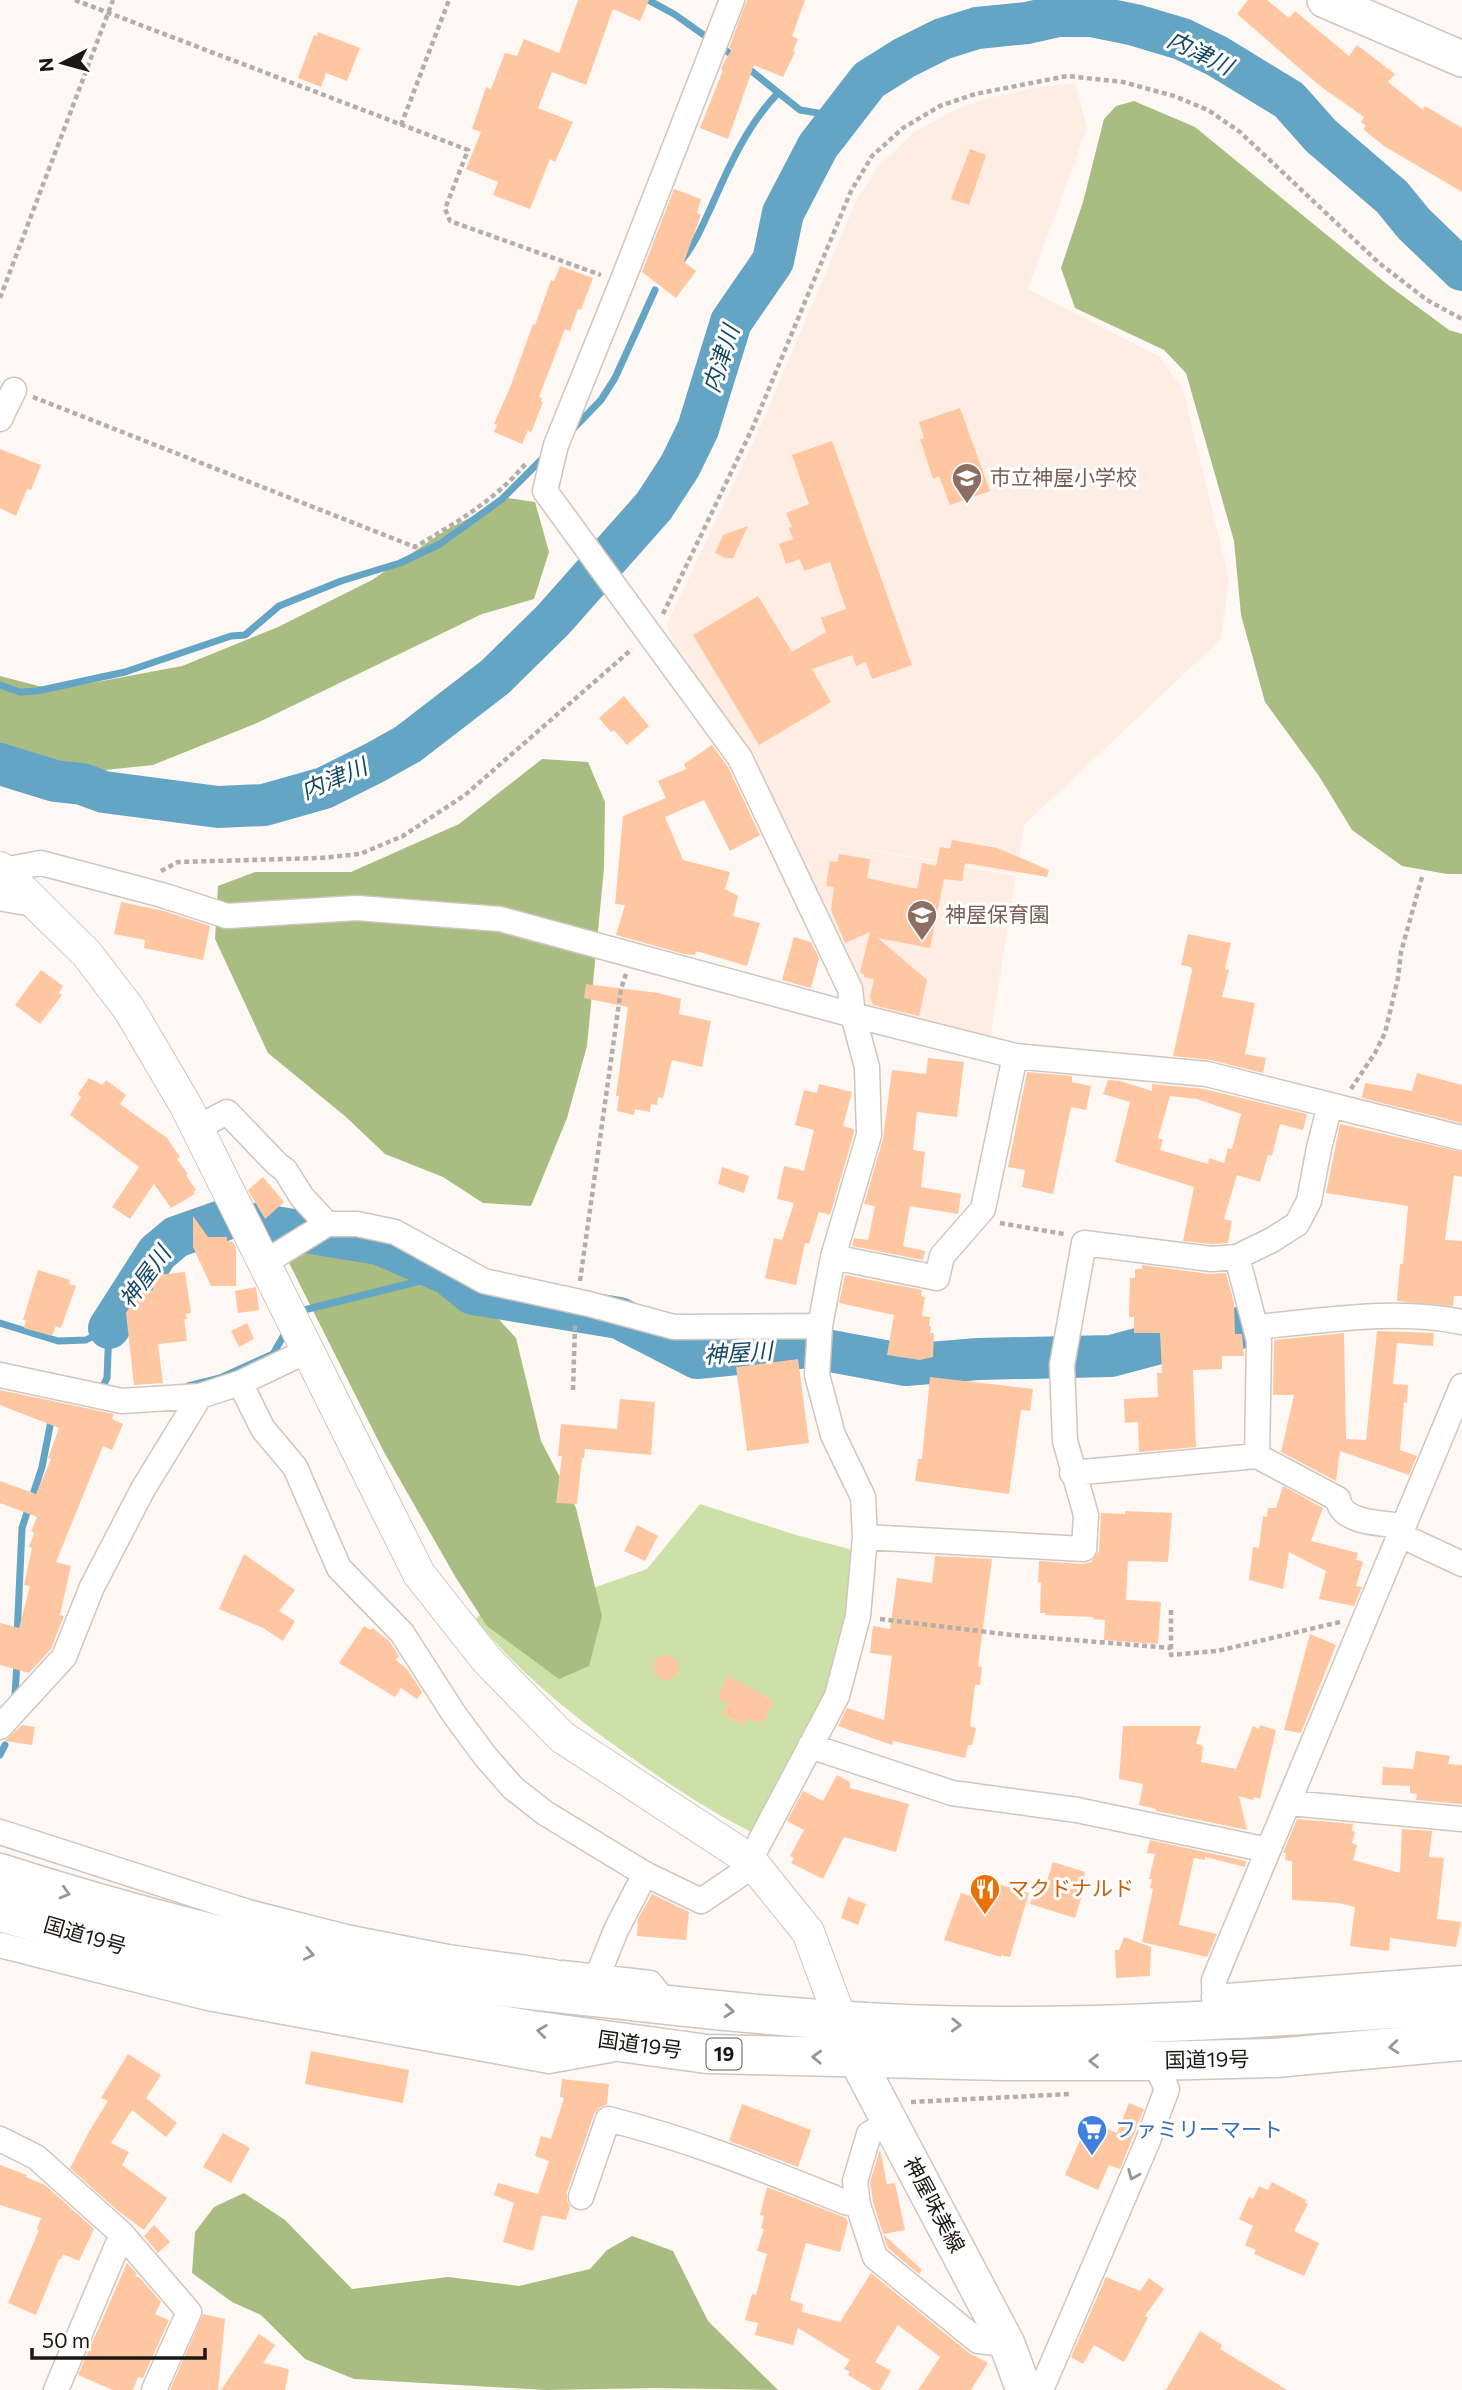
<svg xmlns="http://www.w3.org/2000/svg" width="1462" height="2390" font-family="Commissioner,'Noto Sans JP',sans-serif">
<rect width="100%" height="100%" fill="#fef8f5"/>
<!-- built -->
<path fill="#fdede3" d="M1075,83L1087,128L1028,289L1160,357L1183,390L1229,579L1221,639L1024,825L1017,874L820,841L1016,876L990,1039L869,1009L793,837L754,761L671,639L667,624L759,430L856,201L877,168L914,132L957,109L988,98L1040,87Z"/>
<!-- green -->
<path fill="#cde0a7" d="M700,1504L796,1535L849,1549L853,1555L841,1652L821,1712L751,1832C702,1807 658,1777 614,1745C563,1708 515,1669 476,1619L492,1602L573,1595L647,1569Z"/>
<!-- forest -->
<path fill="#a9bc82" d="M1134,101L1195,127L1388,285L1449,330L1462,334V874H1447L1402,866L1352,830L1319,776L1265,702L1241,615L1234,541L1186,373L1164,350L1075,308L1061,268L1083,202L1104,119L1116,106Z
M508,498L535,502L549,552L534,599L482,614L257,723L153,765L67,774L0,753V676L54,690L182,666L278,627L372,580L446,530Z
M542,759L588,762L605,802L604,868L587,1046L567,1118L531,1206L483,1203L443,1177L385,1154L346,1117L268,1053L215,939L218,886L255,872H351L459,824Z
M295,1219L352,1233L390,1236L467,1285L516,1338L541,1441L576,1508L602,1616L589,1666L559,1679L487,1626L456,1578L384,1452L275,1235Z
M244,2193L285,2220L352,2289L448,2277L519,2286L590,2269L607,2250L632,2236L673,2251L708,2321L778,2390L654,2388L547,2390L354,2379L305,2359L261,2315L232,2302L192,2273L195,2232L214,2207Z"/>
<g fill="none" stroke-linecap="round" stroke-linejoin="round">
<!-- stream -->
<path stroke="#64a5c5" stroke-width="7" d="M648,0L674,14L735,57
M744,65L800,110L842,117
M681,261C696,243 702,226 712,205C729,166 748,124 778,93
M571,431L601,400L615,378L655,290
M0,685L20,692L37,691L125,672L231,636L245,635L279,606L341,581L400,563L440,544L502,499L547,454
M304,1310L448,1274
M0,1323L58,1341L86,1340L109,1328L107,1378L102,1388
M188,1386L220,1378L273,1354L284,1335
M17,1637L22,1528L42,1467L52,1416
M15,1694L17,1663
M0,1755L5,1745"/>
<!-- river -->
<path stroke="#64a5c5" stroke-width="42" d="M0,764L55,781L82,784L104,792L218,807L264,805L324,788L374,763L408,744L495,677L553,620L654,506L680,466L698,429L731,322L773,261L783,213L818,146L869,80L904,58L942,39L977,28L1027,23L1058,16H1091L1135,25L1182,39L1217,56L1289,100L1321,136L1392,197L1414,224L1462,270
M256,1224L379,1244L448,1274L473,1294L619,1318L697,1358L809,1347L906,1365L978,1359L1111,1356L1160,1343H1195L1239,1328
M109,1328L157,1253L176,1237L227,1219"/>
</g>
<!-- building -->
<path fill="#fec6a1" fill-rule="evenodd" d="M578,0H649L640,21L613,9L586,85L552,72L538,108L573,122L555,162L550,159L530,209L493,195L498,182L466,169L481,132L472,129L486,87L491,89L505,53L517,56L524,39L559,53Z
M747,0H805L792,36L798,39L793,51L795,52L783,77L754,65L728,139L700,128L723,70L721,69L724,62L732,49L729,48Z
M1248,0H1267L1289,18L1295,11L1349,56L1357,45L1395,74L1388,82L1423,110L1425,106L1462,128V192L1384,146L1363,129L1366,126L1361,122L1364,117L1320,86L1237,14Z
M318,32L360,48L347,81L326,73L321,87L298,78L314,35L317,36Z
M970,149L986,155L969,205L951,199Z
M674,189L701,199L697,213L701,215L684,262L696,271L676,298L642,272Z
M560,266L593,278L581,310L578,309L570,331L565,329L539,397L542,398L541,402H543L531,433L528,430L522,444L494,432L497,425L494,424L511,385L533,324L535,325L551,280L554,281Z
M960,408L990,491L950,505L939,476L933,479L920,439L924,438L919,422Z
M832,441L912,665L872,679L866,662L856,666L852,655L812,669L831,702L759,745L693,635L758,596L792,652L826,632L821,618L846,609L830,562L804,571L800,559L786,564L779,544L793,539L789,528L792,527L786,513L809,504L792,455Z
M0,449L41,465L31,490L27,489L16,516L0,508Z
M748,526L733,558H725L715,553L723,535Z
M624,696L649,726L627,745L614,730L611,732L599,718Z
M712,745L728,767L760,835L730,851L704,800L665,817L683,860L730,872L725,889L738,896L733,916L760,923L747,966L696,951L695,955L684,954L616,935L625,905L615,904L623,816L666,798L658,781L686,769L684,764Z
M952,840L997,848L1049,870L1047,877L965,863L962,881L944,879L930,948L878,938L927,980L919,1016L873,1005L870,997L874,979L864,977V974L860,973L870,932L845,943L831,910L834,887L826,886L830,861L838,862L839,854L870,859L867,878L917,889L922,863L936,866L940,847L950,849Z
M121,902L164,911L210,926L203,960L144,948L145,940L114,934Z
M1188,934L1231,943L1225,969L1229,970L1222,997L1255,1003L1245,1054L1266,1058L1263,1073L1211,1060L1173,1056L1192,971L1191,967L1181,965Z
M794,937L811,942L819,958L811,988L782,980Z
M41,970L63,986L59,993L62,995L40,1024L15,1005Z
M586,984L658,993L681,999L679,1014L711,1021L702,1067L672,1060L663,1098L658,1097L657,1105L651,1104L650,1112L635,1109L634,1115L617,1111L619,1096H616L628,1007L584,998Z
M928,1058L964,1062L957,1117L917,1112L913,1150L925,1152L921,1187L961,1194L958,1214L910,1206L903,1246L925,1251L923,1260L852,1246L854,1238L868,1240L875,1206L864,1204L883,1139L892,1070L926,1074Z
M1027,1072L1072,1076V1082L1091,1086L1086,1110L1071,1107L1053,1194L1022,1187L1025,1170L1008,1167Z
M1417,1073L1462,1085V1123L1362,1098L1365,1083L1412,1091Z
M89,1078L102,1085L106,1080L126,1095L120,1104L167,1138L180,1157L177,1159L188,1174L186,1175L196,1190L193,1192L195,1194L171,1208L154,1184L130,1219L112,1207L139,1167L70,1115L81,1097L78,1094Z
M1108,1080L1120,1081L1152,1091V1084L1204,1089L1307,1114L1303,1130L1280,1124L1272,1156L1268,1155L1260,1182L1237,1175L1224,1219L1232,1221L1228,1243L1211,1244L1183,1241L1194,1187L1115,1162L1130,1102L1103,1094ZM1170,1096L1197,1099L1241,1114L1232,1149L1228,1148L1224,1163L1209,1158L1208,1164L1160,1150L1163,1140L1158,1138Z
M819,1084L852,1092L843,1126L854,1129V1133L830,1215L819,1212L809,1244L805,1243L796,1285L765,1278L774,1238L782,1240L794,1203L777,1199L784,1166L804,1171L814,1130L795,1125L804,1090L817,1093Z
M1340,1124L1462,1152V1177L1454,1175L1445,1240L1462,1241V1296H1454L1453,1306L1397,1301L1400,1264H1403L1408,1206L1326,1193Z
M722,1167L749,1176L744,1193L718,1184Z
M263,1177L284,1202L265,1219L248,1190Z
M193,1216L208,1237H227V1241L233,1242L236,1248V1286H211L193,1247Z
M1142,1265L1209,1274L1226,1273L1234,1303L1235,1334H1242L1244,1356H1222V1369L1193,1370L1196,1447L1139,1452L1138,1422L1125,1423L1124,1399L1158,1397L1157,1373H1162L1160,1333H1134V1317H1129L1130,1278H1135V1269H1142Z
M38,1270L70,1280L69,1284L76,1286L61,1328L56,1326L52,1336L24,1328L26,1320H23Z
M185,1272L191,1313L186,1314L187,1319H184L187,1341L158,1344L163,1383L134,1385L126,1313L138,1293L153,1290L152,1281L157,1280V1275Z
M845,1275L922,1290L921,1296L925,1297L922,1316L930,1317L929,1326L931,1327L930,1333H934L933,1357L920,1360L887,1355L894,1315L839,1303Z
M256,1287L259,1310L238,1313L235,1291Z
M247,1323L254,1339L239,1347L231,1331Z
M1377,1331L1434,1333L1433,1346L1397,1343L1393,1384L1408,1385L1407,1403L1404,1402L1400,1450L1417,1456L1409,1475L1340,1451L1336,1481L1281,1452L1294,1395H1273L1274,1340L1344,1333L1346,1439L1366,1440Z
M798,1359L809,1443L747,1451L736,1367Z
M930,1377L1033,1389L1030,1411L1021,1410L1009,1494L915,1481L918,1459H922Z
M0,1390L114,1414L112,1419L123,1424L112,1450L103,1446L56,1562L71,1566L60,1615L64,1616L51,1649L29,1673L0,1665V1623L19,1628L30,1586L24,1585L32,1548L29,1547L34,1533L31,1531L37,1517L0,1503V1481L36,1494L51,1459L48,1458L59,1428L0,1405Z
M620,1399L655,1402L651,1455L585,1449L584,1458H582L577,1504L556,1503L562,1456H558L561,1424L617,1429Z
M1283,1486L1323,1508L1311,1541L1358,1553L1356,1560L1363,1562L1356,1586L1362,1587L1354,1606L1319,1599L1326,1571L1289,1552L1283,1589L1249,1580L1253,1547L1259,1548L1263,1516L1267,1517L1268,1508H1276Z
M1125,1511L1172,1513L1168,1562L1128,1561L1126,1600L1161,1602L1158,1644L1104,1640L1105,1620L1093,1619V1617L1045,1615V1613H1040L1041,1583L1038,1582L1039,1561L1083,1564L1091,1562L1099,1551L1101,1513L1125,1514Z
M637,1525L658,1536L645,1561L624,1551Z
M244,1554L295,1590L279,1611L295,1621L283,1641L263,1628L219,1609Z
M935,1556L992,1559L978,1666L982,1667L980,1685H975L970,1726L976,1728L972,1745H968L965,1758L893,1741L892,1745L838,1726L847,1708L884,1720L892,1656L870,1653L873,1626L890,1629L897,1578L932,1583Z
M364,1626L370,1630L373,1628L390,1642L399,1656L396,1660L407,1669L422,1692L417,1699L401,1688L395,1697L339,1663Z
M1310,1634L1336,1645L1301,1733L1284,1730Z
M666,1654L678,1661V1676L665,1681L654,1674V1660Z
M728,1676L774,1701L763,1723L746,1719L743,1726L722,1714L728,1703L717,1697Z
M22,1725L35,1727L32,1745L5,1741Z
M1260,1725L1276,1730L1260,1799L1254,1797L1253,1800L1239,1796L1247,1830L1156,1811V1809L1139,1805L1143,1784L1119,1779L1123,1726H1201L1196,1744L1203,1746L1201,1762L1236,1769L1253,1726L1259,1729Z
M1416,1751L1450,1756L1448,1764L1462,1765V1804L1416,1800L1417,1794L1410,1793V1786L1382,1785L1383,1767L1413,1769Z
M837,1775L850,1782V1788L909,1804L896,1852L844,1837L823,1879L791,1863L794,1858L790,1856L804,1830L787,1821L803,1791L823,1801Z
M1297,1819L1353,1824L1352,1831L1355,1832L1352,1843L1357,1845L1353,1860L1400,1873L1402,1829L1432,1831L1429,1857L1444,1858L1437,1919L1461,1922L1456,1947L1390,1938L1389,1951L1350,1946L1355,1907L1339,1903L1292,1900V1861L1285,1860L1286,1853H1283Z
M1150,1840L1246,1861L1245,1867L1205,1857V1860L1194,1858L1179,1925L1217,1934L1207,1957L1142,1942L1153,1889L1150,1888L1152,1879H1149L1155,1854L1147,1853Z
M1053,1862L1085,1872L1084,1878L1087,1879L1075,1918L1030,1904L1038,1881L1046,1884Z
M980,1879L1029,1893L1010,1957L1001,1955V1957L944,1940L961,1893L974,1897Z
M652,1894L689,1912L686,1940L637,1936L638,1919Z
M848,1897L866,1904L858,1925L841,1918Z
M1124,1937L1151,1947L1150,1976L1116,1978L1115,1950H1119Z
M311,2051L409,2070L403,2103L305,2084Z
M128,2054L161,2075L146,2098L177,2123L166,2137L132,2110L111,2143L129,2152L122,2165L167,2198L144,2230L117,2210L70,2168L90,2130L108,2101L101,2098Z
M562,2079L609,2084L607,2104L599,2108L594,2114L567,2192V2200L570,2207L566,2220L542,2215L533,2251L503,2242L514,2203L494,2195L498,2183L538,2194L549,2161L535,2156L541,2136L551,2139L564,2098L560,2097Z
M1129,2103L1144,2109L1120,2169L1109,2165L1098,2190L1065,2175L1088,2121L1117,2133Z
M742,2104L811,2130L798,2167L729,2141Z
M223,2133L250,2148L231,2183L203,2167Z
M880,2149L887,2184L895,2183L905,2230L883,2234L873,2202L870,2182Z
M0,2165L27,2175L26,2177L45,2185L94,2229L79,2261L63,2254L61,2259H59L36,2315L8,2303L39,2230L37,2229L41,2218L0,2205Z
M1272,2182L1306,2200L1305,2202L1308,2204L1294,2231L1319,2243L1304,2276L1254,2254L1256,2250L1245,2245L1253,2226L1239,2219L1249,2197L1253,2199L1259,2186L1268,2190Z
M767,2187L846,2218L848,2223L840,2252L806,2243L790,2300L803,2304L802,2312L840,2322L871,2273L969,2353L988,2363L971,2390H918L940,2357L898,2325L875,2362L891,2371L880,2390H873L848,2375L850,2372L844,2369L850,2360L798,2328L793,2345L755,2335L758,2323L745,2320L752,2294L756,2295L767,2254L757,2251L764,2229L761,2228L764,2216L760,2215Z
M154,2225L170,2242L158,2253L144,2236Z
M883,2234L922,2270L919,2274L888,2248Z
M127,2263L137,2274L135,2276L140,2278L161,2302L155,2314L169,2320L143,2378L138,2377L133,2390H113L78,2375Z
M1106,2277L1140,2291L1149,2278L1164,2289L1145,2316L1148,2318L1124,2362L1094,2345L1083,2364L1071,2357Z
M203,2314L225,2319L218,2390H170Z
M1200,2331L1222,2345L1220,2349L1287,2390H1166Z
M259,2334L275,2345L263,2363L289,2369L285,2390H221Z"/>
<g fill="none" stroke-linecap="round" stroke-linejoin="round">
<!-- minor casing -->
<g stroke="#d1c5bc" stroke-width="27">
<path id="minor" d="M732,0L622,282L556,445L545,491L740,758L850,989L853,1015L867,1067L869,1135L833,1257L820,1326L817,1375L833,1435L863,1497L865,1537L858,1616L837,1696L750,1860
M0,419L14,390
M3,870L41,863L162,895L227,916L357,908L500,919L853,1015L1015,1056L1207,1074L1462,1138
M0,896L4,899L38,905
M197,1128L227,1112L277,1164L285,1170L302,1197L327,1224
M833,1257L937,1278L942,1256L983,1209L1015,1056
M1237,1257L1259,1341L1257,1456
M264,1263L327,1224H357L395,1232L484,1281L589,1304L674,1327L820,1326
M1256,1327C1323,1321 1395,1308 1462,1322
M0,1375L122,1401L200,1396
M240,1383L263,1429L295,1467L339,1568L402,1633L454,1714L485,1756L513,1788L545,1813L645,1874L701,1901L754,1865
M1072,1473L1257,1456L1338,1499C1341,1524 1383,1523 1404,1526
M1400,1535L1462,1564
M865,1537L1084,1549L1086,1515L1065,1441L1062,1365L1084,1243L1211,1259L1237,1257L1272,1240L1297,1224L1309,1201L1319,1148L1330,1105
M0,1727L64,1657L92,1587L143,1489L200,1396L240,1383L307,1351
M810,1746L952,1793L1077,1810L1268,1850
M1289,1803L1462,1819
M0,1832L248,1912L346,1937L448,1957L554,1972L584,1991
M0,1945L208,1998L549,2061L610,2050
M562,1973L650,1983L668,2005
M597,1977L616,1930L645,1874
M1214,1997L1462,1978
M1215,2022L1214,1980L1462,1386
M890,2122L869,2134L855,2181L858,2205L875,2257L978,2341L1007,2344
M0,2139L36,2157L122,2234L189,2312L154,2390
M581,2197L608,2119C692,2140 765,2170 845,2202L858,2205
M56,2390L122,2234
M1041,2390L1147,2143L1167,2089L1154,2061"/>
</g>
<!-- tertiary casing -->
<g stroke="#d1c5bc" stroke-width="34">
<path id="tertiary" d="M0,868L87,954L129,1009L186,1106L419,1574L487,1660L562,1737L750,1860L808,1932L841,2021"/>
</g>
<!-- secondary casing -->
<g stroke="#d1c5bc" stroke-width="38">
<path id="secondary" d="M1325,0L1462,59
M846,2034L856,2058L1007,2344L1024,2390"/>
</g>
<!-- trunk casing -->
<g stroke="#d1c5bc" stroke-width="41">
<path id="trunk" d="M0,1873C122,1912 247,1945 374,1968C459,1983 546,1992 632,2001C755,2015 878,2026 1002,2026C1156,2026 1309,2015 1462,2004
M0,1912L169,1960L334,1998L531,2030L707,2054L1005,2061H1154L1275,2058L1462,2041"/>
</g>
<!-- path -->
<path stroke="#b3aeab" stroke-width="4.5" stroke-dasharray="5 3.5" stroke-linecap="butt" d="M75,0L468,150L445,209L450,221L601,275
M401,125L449,0
M0,298L113,0
M33,397L415,547C457,522 496,500 527,462
M663,614L753,427L851,191L872,156L903,128L940,106L975,94L1067,76L1123,82L1174,96L1208,110L1240,132L1379,263L1427,300L1462,319
M161,871L178,862L321,858L360,854L403,836L465,795L632,649
M1351,1089L1375,1053L1385,1033L1398,978L1401,952L1422,877
M1000,1223L1064,1234
M580,1281L621,989L626,974
M573,1390L575,1324
M1171,1610V1655L1217,1651L1340,1622
M880,1619L1012,1635L1171,1648
M911,2102L1070,2094"/>
<!-- minor -->
<use href="#minor" stroke="#fff" stroke-width="24"/>
<!-- tertiary -->
<use href="#tertiary" stroke="#fff" stroke-width="32"/>
<!-- secondary -->
<use href="#secondary" stroke="#fff" stroke-width="35"/>
<!-- trunk -->
<use href="#trunk" stroke="#fff" stroke-width="38"/>
</g>
<!-- one-way arrows -->
<defs><path id="oneway-chevron" d="M-2-3.5L2.5 0L-2 3.5" fill="none" stroke-width="1.6" stroke-linecap="round" stroke-linejoin="round" transform="scale(1.75)"/></defs>
<g stroke="#989795">
<use href="#oneway-chevron" transform="translate(65 1893) rotate(16)"/>
<use href="#oneway-chevron" transform="translate(309 1954) rotate(12)"/>
<use href="#oneway-chevron" transform="translate(729 2011) rotate(5)"/>
<use href="#oneway-chevron" transform="translate(956 2025) rotate(2)"/>
<use href="#oneway-chevron" transform="translate(542 2031) rotate(-172)"/>
<use href="#oneway-chevron" transform="translate(1394 2047) rotate(175)"/>
<use href="#oneway-chevron" transform="translate(817 2057) rotate(-178)"/>
<use href="#oneway-chevron" transform="translate(1094 2061) rotate(180)"/>
<use href="#oneway-chevron" transform="translate(1133 2175) rotate(113)"/>
</g>
<!-- icons -->
<defs>
<g id="school-pin" transform="scale(1.575)"><path d="M0 17L-7.5 6A9.5 9.5 0 1 1 7.5 6Z" fill="#8d6e63" stroke="#fff"/><path d="M0-5L7-2L0 1L-7-2ZM-4 1L0 2.5L4 1V4Q0 6-4 4Z" fill="#fff"/></g>
<g id="restaurant-pin" transform="scale(1.575)"><path d="M0 17L-7.5 6A9.5 9.5 0 1 1 7.5 6Z" fill="#e8710a" stroke="#fff"/><path d="M-5-6h1v4h1v-4h1v4h1v-4h1v5L-1.5 .5V6h-2V.5L-5-1ZM5-6V6H3V1.5H1.5Q1.5-4 5-6Z" fill="#fff"/></g>
<g id="supermarket-pin" transform="scale(1.575)"><path d="M0 17L-7.5 6A9.5 9.5 0 1 1 7.5 6Z" fill="#3f7fe0" stroke="#fff"/><path d="M-6-5.5h2.5l.6 2H6L4.5 2H-2.5L-4.4-4H-6ZM-1.5 3.2a1.3 1.3 0 1 0 .1 0ZM3 3.2a1.3 1.3 0 1 0 .1 0Z" fill="#fff"/></g>
</defs>
<g fill-rule="evenodd">
<use href="#school-pin" x="967" y="478"/>
<use href="#school-pin" x="922" y="915"/>
<use href="#restaurant-pin" x="985" y="1889"/>
<use href="#supermarket-pin" x="1092" y="2130"/>
</g>
<g text-anchor="middle" stroke-width="6" stroke-linejoin="round" paint-order="stroke">
<!-- shield labels -->
<rect fill="#fff" stroke="#5f5d5a" stroke-width="2" x="706.5" y="2038.5" width="35" height="31" rx="5"/>
<g font-size="19" font-weight="bold" fill="#1b1714">
<text x="724" y="2061">19</text>
</g>
<!-- education labels -->
<g font-size="21" fill="#785e54" stroke="#fff" text-anchor="start">
<text x="990" y="485">市立神屋小学校</text>
<text x="945" y="922">神屋保育園</text>
</g>
<!-- food labels -->
<g font-size="21" fill="#c56008" stroke="#fff" text-anchor="start">
<text x="1008" y="1896">マクドナルド</text>
</g>
<!-- street labels -->
<g font-size="21" fill="#1b1714" stroke="#fff">
<text transform="translate(85 1936) rotate(16)" y="7">国道19号</text>
<text transform="translate(640 2045) rotate(8)" y="7">国道19号</text>
<text transform="translate(1207 2060) rotate(-1)" y="7">国道19号</text>
<text transform="translate(934 2205) rotate(62)" y="7">神屋味美線</text>
</g>
<!-- shop labels -->
<g font-size="21" fill="#366cbe" stroke="#fff" text-anchor="start">
<text x="1115" y="2137">ファミリーマート</text>
</g>
<!-- water labels -->
<g font-size="23" font-style="italic" fill="#144a61" stroke="#fff">
<text transform="translate(1200 53) rotate(26)" y="8">内津川</text>
<text transform="translate(721 359) rotate(-72)" y="8">内津川</text>
<text transform="translate(334 779) rotate(-23)" y="8">内津川</text>
<text transform="translate(145 1277) rotate(-54)" y="8">神屋川</text>
<text transform="translate(738 1353) rotate(-4)" y="8">神屋川</text>
</g>
</g>
<!-- north arrow -->
<g transform="translate(63 63) rotate(264)" stroke="#ffffff" stroke-width="5" paint-order="stroke">
<path d="M0-5L12 26L0 18L-12 26Z" fill="#1b1714"/>
<text y="-10" font-size="19" font-weight="bold" text-anchor="middle" fill="#1b1714">N</text>
</g>
<!-- scale -->
<path d="M32 2348v10h173v-10" fill="none" stroke="#1b1714" stroke-width="3.5"/>
<text x="42" y="2348" font-size="21" fill="#1b1714" stroke="#ffffff" stroke-width="5" paint-order="stroke">50 m</text>
</svg>
